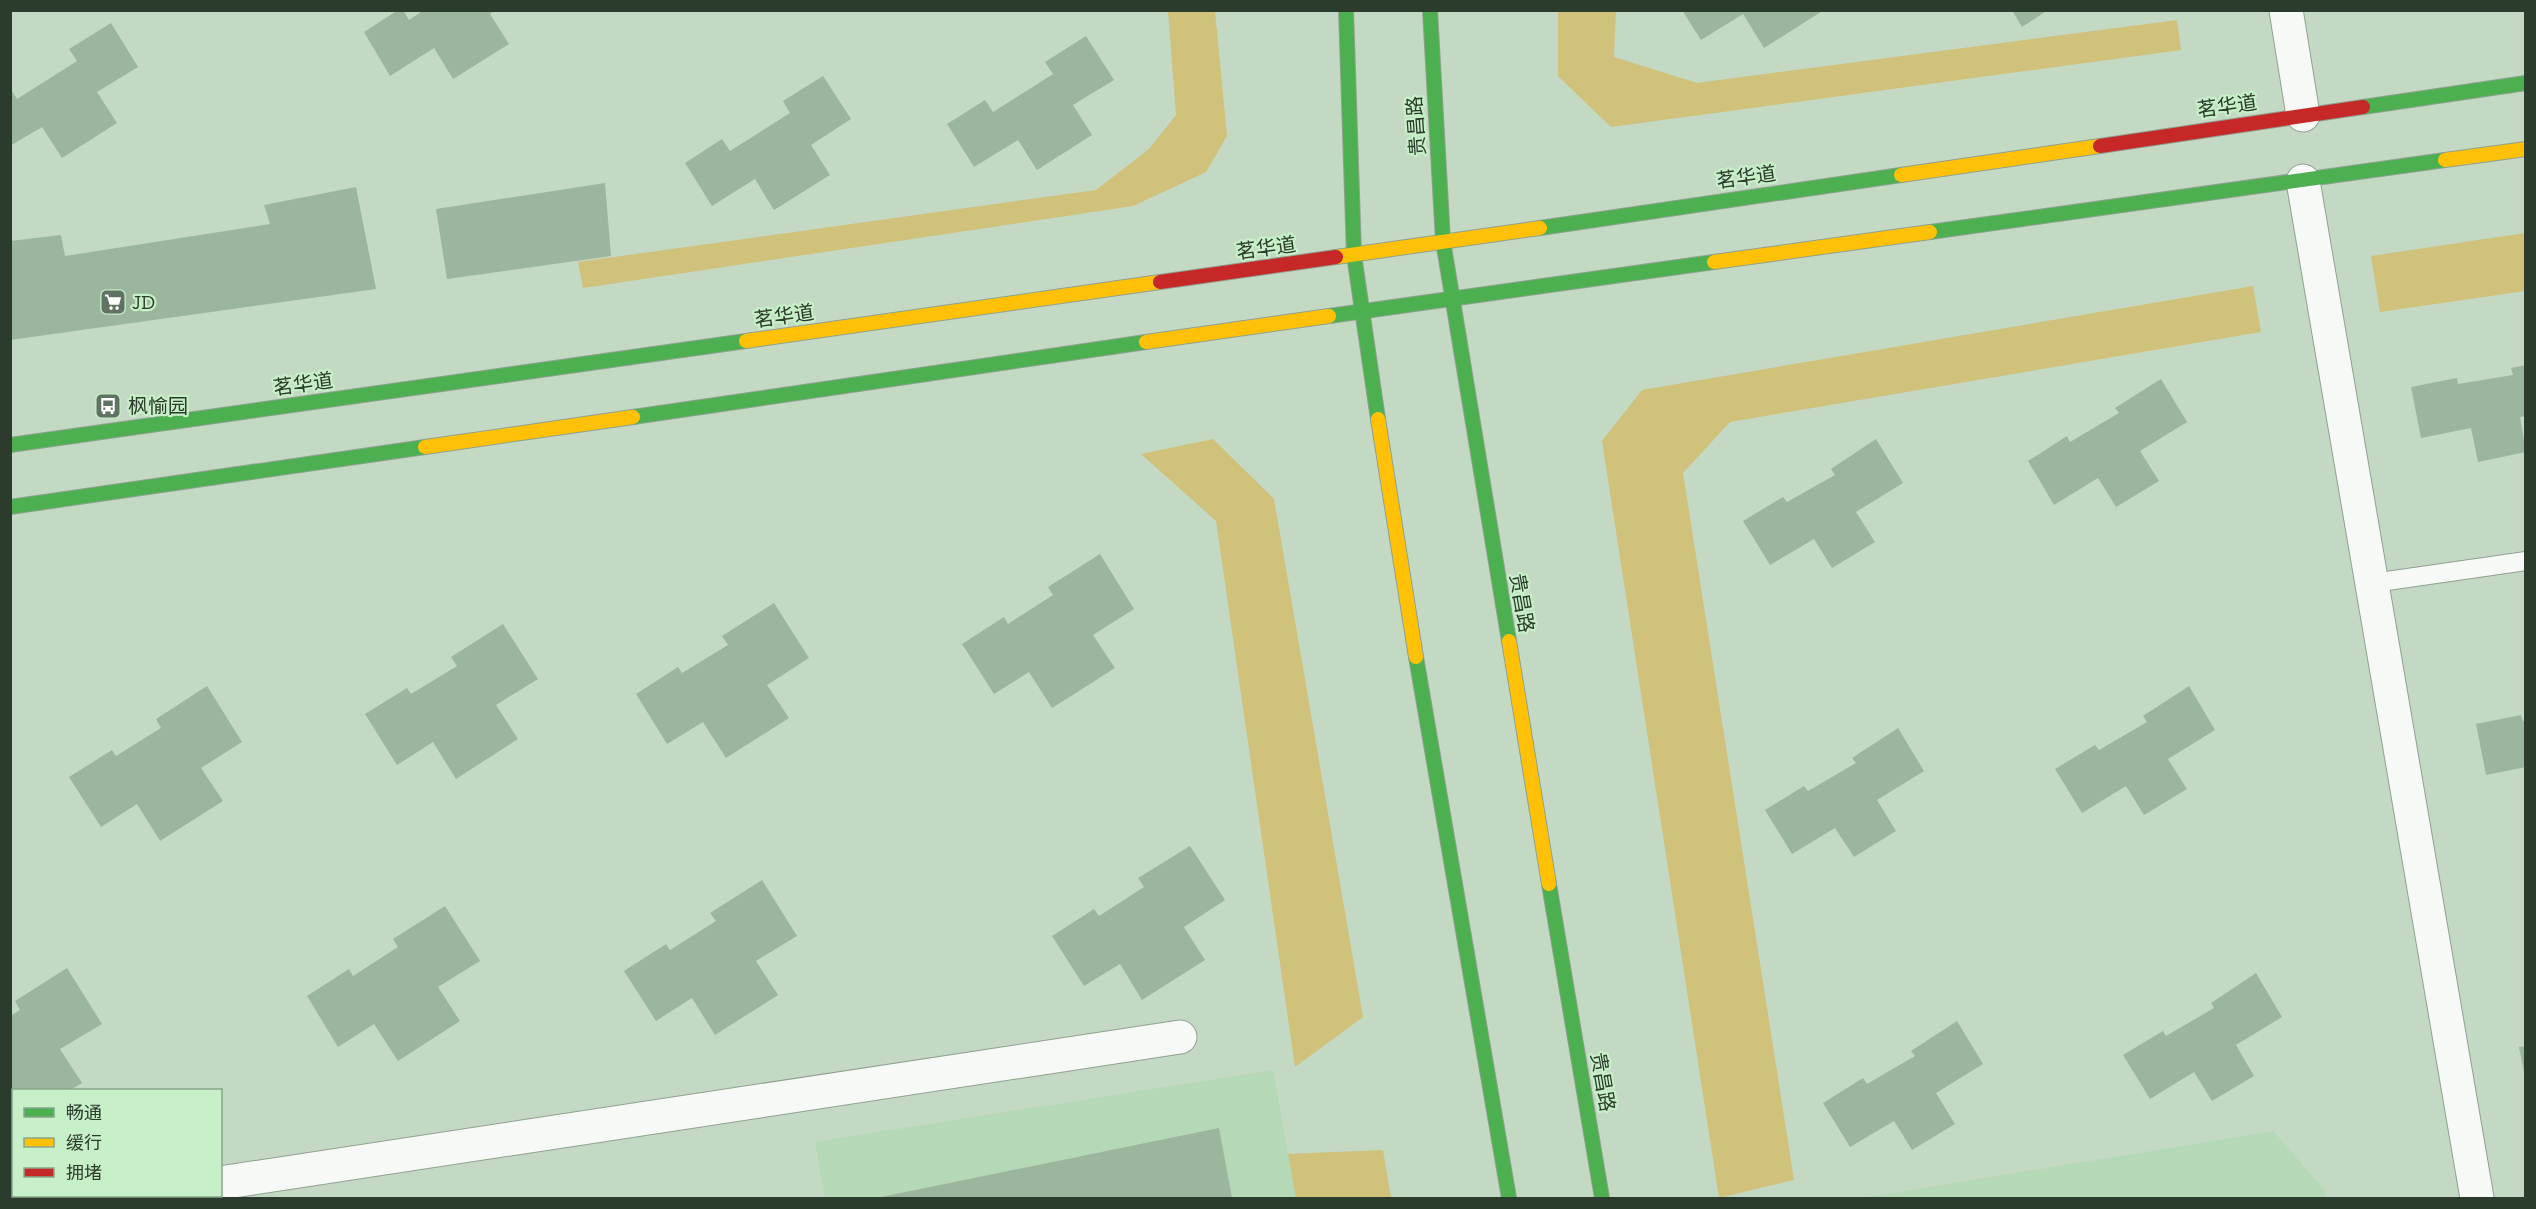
<svg xmlns="http://www.w3.org/2000/svg" width="2536" height="1209" font-family="'Zilla Slab','Noto Sans SC',serif">
<rect width="100%" height="100%" fill="#c3d9c4"/>
<!-- built -->
<path fill="#b5d8b7" d="M1273,1070L1296,1198H825L815,1142Z
M2273,1131L2324,1189L2325,1198H1863Z"/>
<!-- green -->
<path fill="#d0c17b" d="M1168,11H1215L1227,136L1206,172L1133,206L583,288L578,262L1096,190L1149,149L1176,115Z
M1558,11H1616L1614,57L1697,83L2177,20L2181,50L1611,127L1558,76Z
M2525,233V291L2380,312L2371,256Z
M2253,286L2261,332L1730,422L1683,473L1794,1180L1719,1198L1602,441L1642,390Z
M1213,439L1274,499L1363,1017L1295,1067L1216,521L1141,454Z
M1383,1150L1391,1198H1296L1288,1154Z"/>
<!-- building -->
<path fill="#9bb69d" d="M398,10H403L409,20L424,10H495L490,14L509,44L453,79L434,48L390,76L364,32Z
M1682,10H1824L1764,48L1743,14L1701,40Z
M2012,10H2048L2022,27Z
M111,23L138,67L97,92L117,123L62,158L42,127L10,146V88L17,99L77,61L69,49Z
M1086,36L1114,80L1073,105L1092,135L1037,170L1018,140L974,167L947,124L985,100L993,112L1053,74L1045,62Z
M823,76L851,119L811,145L830,175L774,210L755,179L712,206L685,163L722,139L730,151L790,113L783,101Z
M605,183L611,256L447,279L436,209Z
M356,187L376,289L10,340V241L61,235L65,256L270,224L264,205Z
M2526,365V416L2520,417L2526,452L2478,462L2471,428L2421,438L2411,387L2457,378L2458,384L2513,375L2511,368Z
M2161,379L2187,422L2140,451L2159,481L2116,507L2098,478L2054,505L2028,461L2067,436L2070,442L2119,413L2115,408Z
M1876,439L1903,483L1856,512L1875,542L1832,568L1814,539L1770,565L1743,521L1783,497L1787,502L1835,475L1831,469Z
M1100,554L1134,609L1093,635L1115,668L1052,708L1029,672L994,694L962,644L1004,617L1008,624L1053,595L1048,587Z
M774,603L809,658L767,685L789,718L726,758L703,722L667,744L636,694L678,667L682,673L728,645L722,636Z
M503,624L538,679L496,705L518,739L456,779L433,742L397,765L365,714L407,688L411,694L457,666L451,657Z
M207,686L242,742L201,768L223,801L160,841L137,804L101,827L69,777L112,750L116,756L161,728L156,719Z
M2189,686L2215,730L2168,759L2187,789L2144,815L2126,786L2082,813L2055,769L2095,745L2099,750L2147,722L2143,716Z
M2521,715L2523,721H2526V767L2486,775L2476,724Z
M1898,728L1924,771L1877,800L1896,831L1854,857L1835,828L1792,854L1765,810L1804,786L1808,791L1856,763L1852,758Z
M1190,846L1225,900L1184,927L1205,960L1142,1000L1120,964L1084,986L1052,936L1094,909L1099,916L1144,887L1138,878Z
M762,880L797,936L756,961L778,995L715,1035L692,998L656,1021L624,971L666,944L670,950L716,921L710,913Z
M445,906L480,961L438,987L460,1021L398,1061L374,1024L338,1047L307,996L349,969L353,976L398,947L393,939Z
M67,968L102,1024L60,1049L82,1083L70,1090H14V1114L10,1109V1016L20,1010L15,1001Z
M2256,973L2282,1017L2236,1045L2254,1076L2212,1101L2194,1072L2150,1099L2123,1055L2163,1031L2166,1036L2214,1008L2211,1003Z
M1957,1021L1983,1064L1936,1093L1955,1124L1912,1150L1894,1121L1850,1147L1823,1103L1863,1078L1867,1084L1915,1056L1911,1051Z
M2526,1046V1072H2524L2519,1047Z
M1219,1128L1232,1198H881V1197Z"/>
<g fill="none" stroke-linecap="round" stroke-linejoin="round">
<!-- lane casing -->
<g stroke="#90a191" stroke-width="20">
<path id="lane" d="M2373,583L2526,561"/>
</g>
<!-- street casing -->
<g stroke="#90a191" stroke-width="35">
<path id="street" d="M2286,10L2303,115
M2303,181L2477,1198
M220,1183L1180,1037
M116,1198L136,1196"/>
</g>
<!-- fast casing -->
<g stroke="#90a191" stroke-width="16">
<path id="fast" d="M1346,10L1354,255L1378,419
M1430,10L1443,241L1509,641
M2363,107L2526,83
M1540,228L1901,175
M1930,232L2445,160
M1329,316L1714,262
M633,417L1146,342
M10,445L746,341
M10,507L425,447
M1416,657L1509,1198
M1549,884L1602,1198"/>
</g>
<!-- slow casing -->
<g stroke="#90a191" stroke-width="16">
<path id="slow" d="M2445,160L2526,149
M1901,175L2100,146
M1336,257L1540,228
M1714,262L1930,232
M746,341L1160,282
M1146,342L1329,316
M1378,419L1416,657
M425,447L633,417
M1509,641L1549,884"/>
</g>
<!-- jam casing -->
<g stroke="#90a191" stroke-width="16">
<path id="jam" d="M2100,146L2363,107
M1160,282L1336,257"/>
</g>
<!-- lane -->
<use href="#lane" stroke="#f6f9f6" stroke-width="18"/>
<!-- street -->
<use href="#street" stroke="#f6f9f6" stroke-width="33"/>
<!-- fast -->
<use href="#fast" stroke="#4caf50" stroke-width="14"/>
<!-- slow -->
<use href="#slow" stroke="#ffc107" stroke-width="14"/>
<!-- jam -->
<use href="#jam" stroke="#c62828" stroke-width="14"/>
</g>
<!-- icons -->
<defs>
<g id="supermarket-square" transform="scale(1.35)"><rect x="-9" y="-9" width="18" height="18" rx="4" fill="#607261" stroke="#c7efc8"/><path d="M-6-5.5h2.5l.6 2H6L4.5 2H-2.5L-4.4-4H-6ZM-1.5 3.2a1.3 1.3 0 1 0 .1 0ZM3 3.2a1.3 1.3 0 1 0 .1 0Z" fill="#fff"/></g>
<g id="bus-square" transform="scale(1.35)"><rect x="-9" y="-9" width="18" height="18" rx="4" fill="#607261" stroke="#c7efc8"/><path d="M-5-6H5V4H4V6H2V4H-2V6H-4V4H-5ZM-3.5-4V0h7V-4ZM-3.5 1.2v1.5H-2V1.2ZM2 1.2v1.5H3.5V1.2Z" fill="#fff"/></g>
</defs>
<g fill-rule="evenodd">
<use href="#supermarket-square" x="113" y="302"/>
<use href="#bus-square" x="108" y="406"/>
</g>
<g text-anchor="middle" stroke-width="4.5" stroke-linejoin="round" paint-order="stroke">
<!-- street labels -->
<g font-size="20" fill="#2b3b2c" stroke="#c7efc8">
<text transform="translate(2227 106) rotate(-8)" y="7">茗华道</text>
<text transform="translate(1416 126) rotate(-94)" y="7">贵昌路</text>
<text transform="translate(1746 177) rotate(-8)" y="7">茗华道</text>
<text transform="translate(1266 248) rotate(-8)" y="7">茗华道</text>
<text transform="translate(784 316) rotate(-8)" y="7">茗华道</text>
<text transform="translate(303 384) rotate(-8)" y="7">茗华道</text>
<text transform="translate(1522 603) rotate(80)" y="7">贵昌路</text>
<text transform="translate(1603 1082) rotate(80)" y="7">贵昌路</text>
</g>
<!-- poi labels -->
<g font-size="20" fill="#2b3b2c" stroke="#c7efc8" text-anchor="start">
<text x="132" y="309">JD</text>
<text x="128" y="413">枫愉园</text>
</g>
</g>
<!-- border -->
<rect width="2536" height="1209" fill="none" stroke="#2b3b2c" stroke-width="24"/>
<!-- legend -->
<rect x="12" y="1089" width="210" height="108" fill="#c7efc8" stroke="#89a78a" stroke-width="1.5"/>
<rect x="24" y="1108" width="30" height="9" fill="#4caf50" stroke="#89a78a" stroke-width="1.5"/>
<text x="66" y="1119" font-size="18" fill="#2b3b2c">畅通</text>
<rect x="24" y="1138" width="30" height="9" fill="#ffc107" stroke="#89a78a" stroke-width="1.5"/>
<text x="66" y="1149" font-size="18" fill="#2b3b2c">缓行</text>
<rect x="24" y="1168" width="30" height="9" fill="#c62828" stroke="#89a78a" stroke-width="1.5"/>
<text x="66" y="1179" font-size="18" fill="#2b3b2c">拥堵</text>
</svg>
